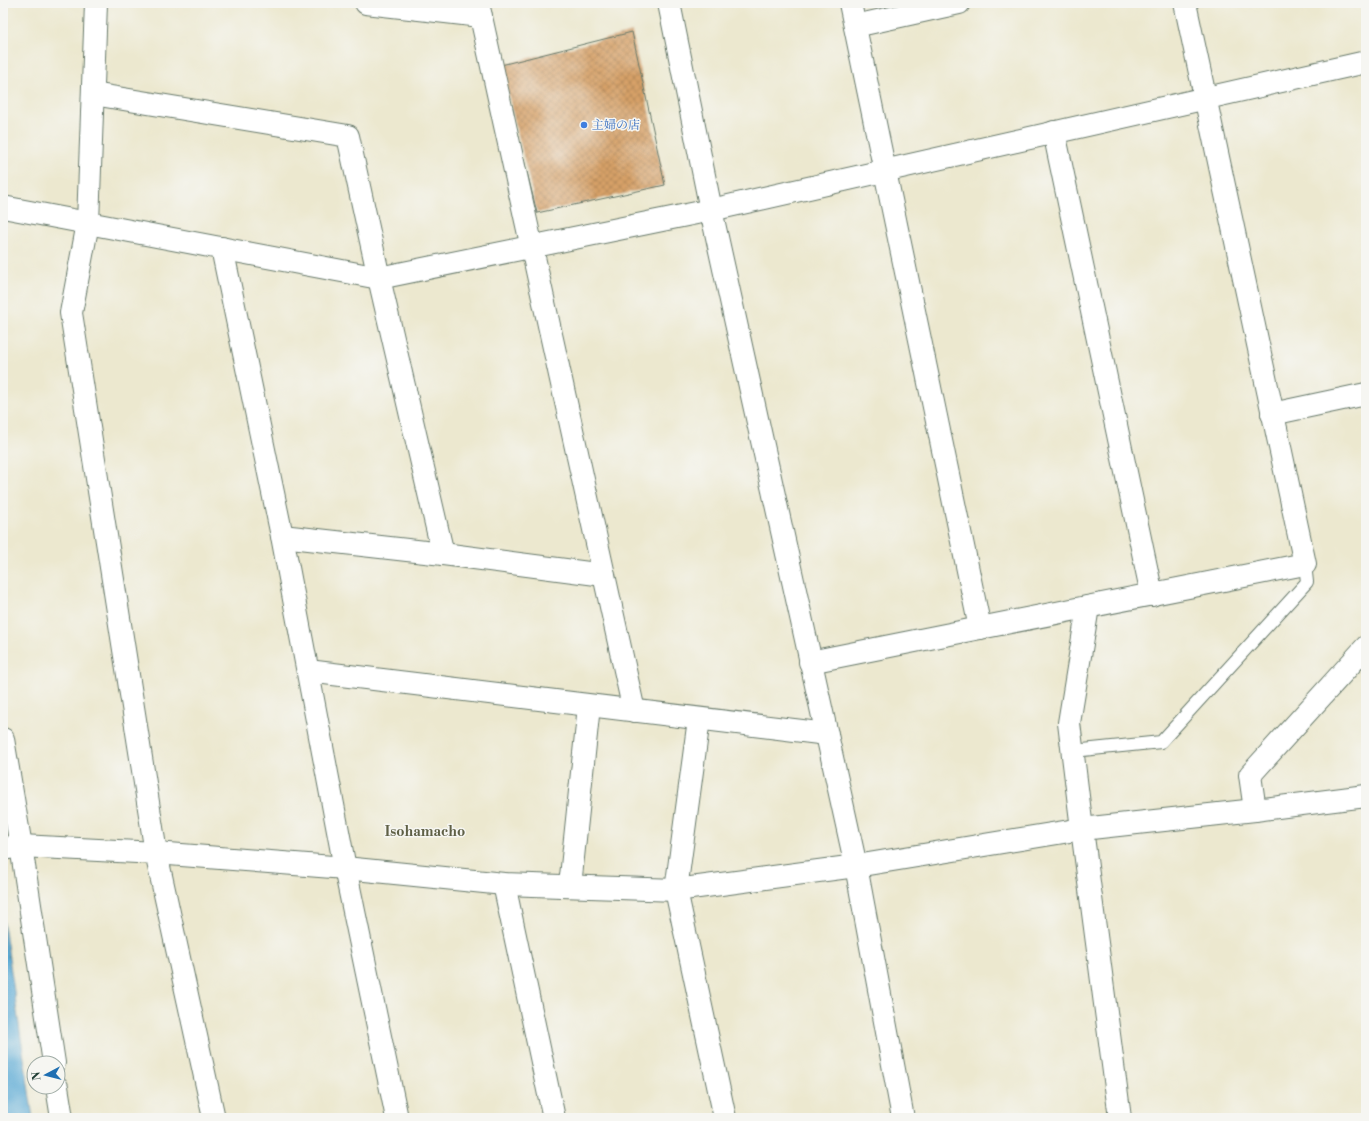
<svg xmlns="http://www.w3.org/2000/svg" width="1369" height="1121" font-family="'Libre Bodoni','Noto Serif JP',serif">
<defs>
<pattern id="building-cross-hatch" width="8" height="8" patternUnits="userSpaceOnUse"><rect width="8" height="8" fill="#d6a067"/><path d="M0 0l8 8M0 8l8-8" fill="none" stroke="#ad8456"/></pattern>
</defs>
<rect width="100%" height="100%" fill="#f6f6f2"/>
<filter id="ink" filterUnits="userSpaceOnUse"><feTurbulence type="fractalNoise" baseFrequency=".025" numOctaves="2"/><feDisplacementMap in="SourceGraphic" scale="8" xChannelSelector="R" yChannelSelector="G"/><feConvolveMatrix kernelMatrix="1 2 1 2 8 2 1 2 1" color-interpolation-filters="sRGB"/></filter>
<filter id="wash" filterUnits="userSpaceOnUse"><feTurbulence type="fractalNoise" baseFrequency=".012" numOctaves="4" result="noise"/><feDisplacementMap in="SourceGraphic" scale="16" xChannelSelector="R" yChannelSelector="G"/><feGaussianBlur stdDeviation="0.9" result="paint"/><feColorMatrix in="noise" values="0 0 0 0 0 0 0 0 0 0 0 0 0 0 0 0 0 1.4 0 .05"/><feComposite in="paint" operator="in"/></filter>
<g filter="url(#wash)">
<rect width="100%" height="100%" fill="#ece8cf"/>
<path fill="#5baad5" stroke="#3d7484" d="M 3,918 L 33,1118 L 3,1118 Z"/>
<g id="blocks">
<path fill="url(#building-cross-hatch)" d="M 632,32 L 665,185 L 537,213 L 501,65 Z"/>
</g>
</g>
<g filter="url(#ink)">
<use href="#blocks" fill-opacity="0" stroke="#67796a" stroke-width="1"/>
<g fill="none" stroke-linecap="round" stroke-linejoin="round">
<defs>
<path id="service" d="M 1073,751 L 1161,742 L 1307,582 L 1305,564"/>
<g id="minor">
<path d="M 96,3 L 88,223 L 71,313 L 156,853 L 214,1118"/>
<path d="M 366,3 L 481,16"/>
<path d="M 478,3 L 634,711"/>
<path d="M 850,3 L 980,628"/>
<path d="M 855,26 L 959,3"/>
<path d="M 93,94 L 348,136 L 379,278 L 443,554"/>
<path d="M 1054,132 L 1152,595"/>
<path d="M 3,207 L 379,278 L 711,210 L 1366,62"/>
<path d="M 222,248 L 282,536 L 345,868 L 397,1118"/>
<path d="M 1272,414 L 1366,394"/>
<path d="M 282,536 L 443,554 L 604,575"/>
<path d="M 1088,607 L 1069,723 L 1082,829 L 1120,1118"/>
<path d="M 810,662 L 980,628 L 1305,564 L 1185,3"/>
<path d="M 308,671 L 827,734"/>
<path d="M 699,719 L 676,890 L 725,1118"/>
<path d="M 3,739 L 21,846 L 54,1063"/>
<path d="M 1255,810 L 1250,775 L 1366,647"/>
<path d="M 3,849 L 21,846 L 156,853 L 345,868 L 504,884 L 676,890 L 856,866"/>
<path d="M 504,884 L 554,1118"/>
<path d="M 570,886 L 589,706"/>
<path d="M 57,1087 L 62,1118"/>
</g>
<g id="tertiary">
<path d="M 669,3 L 711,210 L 856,866 L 903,1118"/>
<path d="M 856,866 L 1082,829 L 1255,810 L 1366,796"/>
</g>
</defs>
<use href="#service" stroke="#67796a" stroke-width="14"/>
<use href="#minor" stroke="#67796a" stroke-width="24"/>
<use href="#tertiary" stroke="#67796a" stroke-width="24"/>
<use href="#service" stroke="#fff" stroke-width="12"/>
<use href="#minor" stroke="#fff" stroke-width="22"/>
<use href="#tertiary" stroke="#fff" stroke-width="22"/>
</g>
</g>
<circle fill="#3f7fe0" stroke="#f6f6f2" stroke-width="1.5" cx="584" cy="125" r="4"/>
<g text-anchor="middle" stroke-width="3" stroke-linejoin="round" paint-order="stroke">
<g font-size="12" fill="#366cbe" stroke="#f6f6f2" text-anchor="start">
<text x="592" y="129">主婦の店</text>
</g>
<g font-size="14" font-weight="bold" fill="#5f6046" stroke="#f6f6f2">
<text x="425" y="836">Isohamacho</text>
</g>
</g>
<rect width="1369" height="1121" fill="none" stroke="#f6f6f2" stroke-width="16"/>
<g transform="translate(46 1075) rotate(263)"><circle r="19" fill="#f6f6f2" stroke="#a0aca6"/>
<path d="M0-3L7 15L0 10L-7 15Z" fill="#1f6fb2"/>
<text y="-6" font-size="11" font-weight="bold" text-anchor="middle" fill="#1f3d34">N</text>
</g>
</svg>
